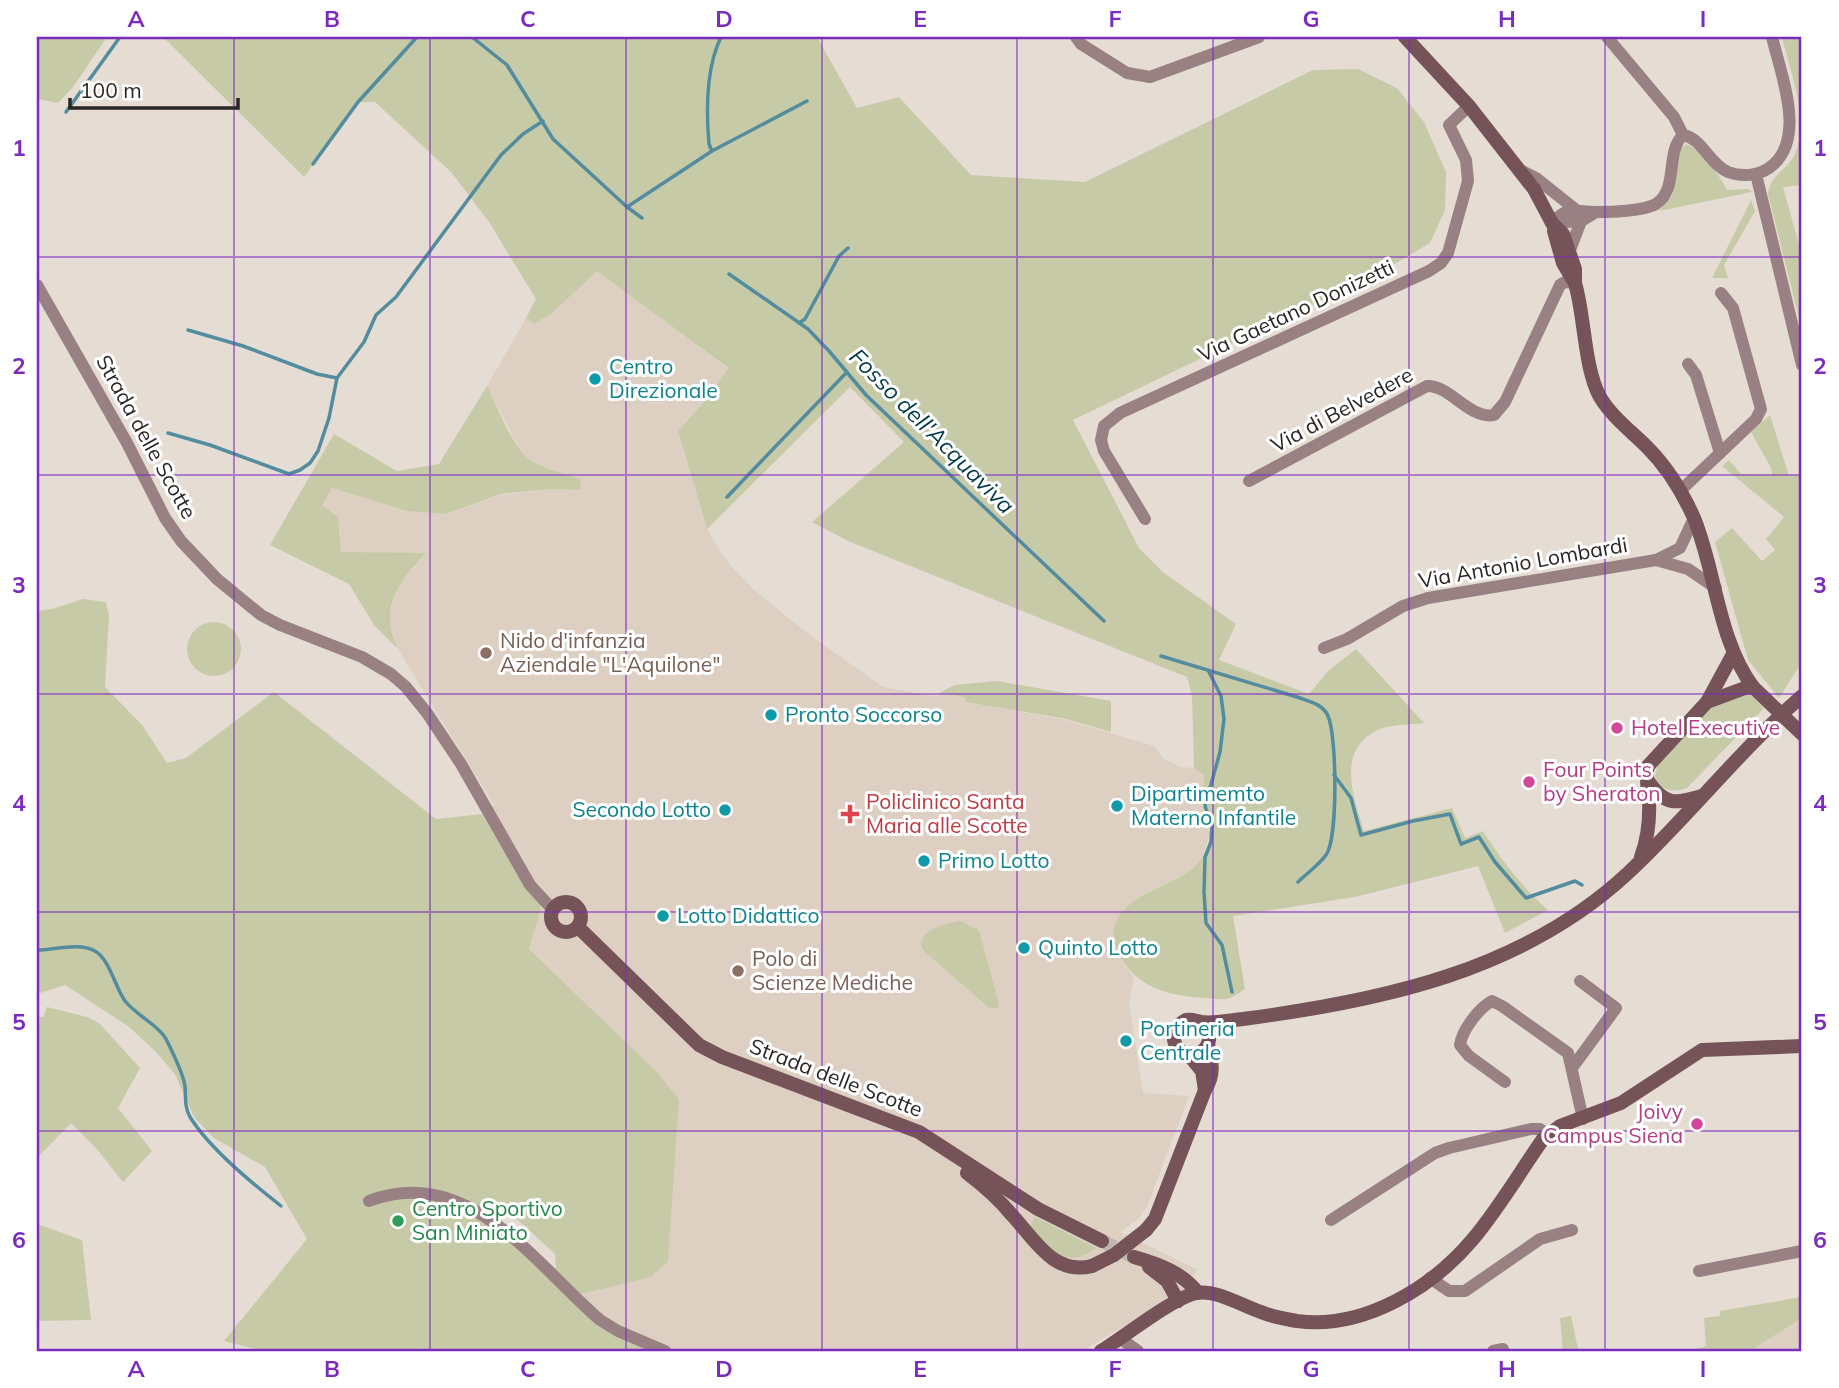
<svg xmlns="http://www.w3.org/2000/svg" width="1839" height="1388" font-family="Mulish,sans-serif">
<rect width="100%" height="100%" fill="#e5ddd4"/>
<g fill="#ddd0c2">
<path d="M 597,270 L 728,369 L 712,393 L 678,431 L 707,529 L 718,547 L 732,567 L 752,588 L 807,633 L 883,687 L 939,697 L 939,693 L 965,697 L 965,702 L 1066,720 L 1154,746 L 1165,760 L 1181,767 L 1194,768 L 1204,775 L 1204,806 L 1210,833 L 1202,859 L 1189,872 L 1136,901 L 1125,910 L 1117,920 L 1114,931 L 1114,945 L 1123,963 L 1134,977 L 1129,1003 L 1143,1093 L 1189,1096 L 1147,1207 L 1138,1219 L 1120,1232 L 1197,1269 L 1187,1289 L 1082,1351 L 678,1351 L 619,1325 L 600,1313 L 580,1293 L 651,1277 L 679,1099 L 656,1071 L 529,949 L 542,905 L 489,807 L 494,805 L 410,669 L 398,649 L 390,627 L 390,613 L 396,592 L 403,580 L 425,554 L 341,552 L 338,517 L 321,505 L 332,488 L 407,511 L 446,514 L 501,495 L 549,489 L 581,490 L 528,458 L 518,447 L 487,386 L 526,318 L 534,324 L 551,314 Z"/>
<path d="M 1802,1318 L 1802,1351 L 1750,1351 Z"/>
</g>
<g fill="#c7caa6" fill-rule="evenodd">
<path d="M 37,37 L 107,37 L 73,87 L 58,103 L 37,99 Z"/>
<path d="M 163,37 L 817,37 L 857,108 L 899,97 L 971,175 L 1085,182 L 1313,70 L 1358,69 L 1397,88 L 1424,122 L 1446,172 L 1445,210 L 1430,243 L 1383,271 L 1073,420 L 1139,548 L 1164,573 L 1236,624 L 1219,660 L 1309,694 L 1328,671 L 1356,649 L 1424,723 C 1411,725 1393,724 1380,729 C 1335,749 1353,796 1364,831 L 1452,808 L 1465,838 L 1483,831 C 1502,861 1522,887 1548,910 L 1505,933 L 1478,866 L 1355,897 L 1233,916 L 1245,989 C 1240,992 1232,998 1226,999 C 1220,1000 1211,998 1205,998 C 1168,996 1134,987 1117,951 C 1113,942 1112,929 1117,920 C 1137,881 1207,888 1210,833 C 1211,824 1206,816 1204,807 C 1202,797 1204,786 1204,775 L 1194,768 L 1192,695 L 1187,677 L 848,541 L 812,522 L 904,442 L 850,387 L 707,529 L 678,431 L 712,393 L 728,368 L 597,271 L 551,314 L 534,324 L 526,318 L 536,299 L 489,222 L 451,172 L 375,102 L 358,102 L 304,177 Z"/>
<path d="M 1782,37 L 1802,37 L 1802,185 L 1783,187 L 1802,256 L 1802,330 L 1768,194 C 1769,176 1787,170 1795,154 C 1810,120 1790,72 1782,37 Z"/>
<path d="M 1686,144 C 1699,147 1722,178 1727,190 L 1748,189 L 1752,192 L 1659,211 L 1672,196 L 1681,149 Z"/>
<path d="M 1751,200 L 1755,211 L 1724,265 L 1728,278 L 1712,278 Z"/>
<path d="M 487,386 C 498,407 510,443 528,458 C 541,469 564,473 580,479 L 581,490 L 549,489 L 501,494 L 446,514 L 407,511 L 332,488 L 322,505 L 338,517 L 341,552 L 426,553 C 407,573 385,598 391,628 C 392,635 396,643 398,649 L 374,625 L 349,584 L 270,545 L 334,434 L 397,471 L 439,464 Z"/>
<path d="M 1770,415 L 1789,476 L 1802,474 L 1802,662 L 1779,698 L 1748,660 L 1715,542 L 1732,528 L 1762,561 L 1775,550 L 1766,539 L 1784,517 L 1722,466 L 1729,460 L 1741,474 L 1772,475 L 1771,468 L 1751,432 Z"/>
<path d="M 83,599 L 106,602 L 109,615 L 105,687 L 142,725 L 167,763 L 186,758 L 274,692 L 436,819 L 482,814 L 525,887 L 542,905 L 529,949 L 656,1071 L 679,1099 L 668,1261 L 651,1277 L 581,1294 L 600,1313 L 619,1325 L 678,1351 L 264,1351 L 224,1341 L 307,1239 L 265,1167 L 214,1138 L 194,1117 L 175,1074 L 155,1051 L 128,1026 L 65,985 L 37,994 L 37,611 L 52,609 ZM 497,1201 L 555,1254 L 556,1269 L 480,1203 Z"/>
<circle cx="214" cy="649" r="27"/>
<path d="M 997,681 L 1111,701 L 1111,732 L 1066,719 L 965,702 L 965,697 L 939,693 L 955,685 Z"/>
<path d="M 1748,692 L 1764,708 L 1687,788 C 1674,793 1659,791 1655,776 L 1658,764 L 1715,704 Z"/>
<path d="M 960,921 L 977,929 L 980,934 L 999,1004 L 997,1008 L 989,1008 L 922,949 C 915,931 946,923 960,921 Z"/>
<path d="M 47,1007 L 87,1017 L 99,1023 L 140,1068 L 118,1108 L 152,1151 L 123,1182 L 96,1148 L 71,1123 L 37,1158 L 37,1017 L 43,1017 Z"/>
<path d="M 1035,1217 L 1096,1248 C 1064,1271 1051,1249 1030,1227 Z"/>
<path d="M 37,1224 L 82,1240 L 91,1320 L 37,1321 Z"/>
<path d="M 1802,1297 L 1802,1318 L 1750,1351 L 1688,1351 L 1706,1346 L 1704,1318 L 1720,1316 L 1720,1311 Z"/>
<path d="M 1571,1316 L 1578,1349 L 1577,1351 L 1563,1351 L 1560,1318 Z"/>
</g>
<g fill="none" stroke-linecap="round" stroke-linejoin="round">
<g stroke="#528c9e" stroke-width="3.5">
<path d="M 472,37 L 507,65 L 553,139 L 627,207 L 642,218"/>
<path d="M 66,112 L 120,37"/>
<path d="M 712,151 L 709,144 C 706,110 706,68 721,37"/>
<path d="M 313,164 L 358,102 L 417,37"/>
<path d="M 627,207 L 712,151 L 807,101"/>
<path d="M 729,274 L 808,329 L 829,351 L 866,395 L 1104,621"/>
<path d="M 799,323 L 805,319 L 839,256 L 848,248"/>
<path d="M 188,330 L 243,346 L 317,374 L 337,378"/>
<path d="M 168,433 L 210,445 L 289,474 L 300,470 L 310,463 L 318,451 L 329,418 L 337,378 L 364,342 L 376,315 L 396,297 L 501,155 L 523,134 L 543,121"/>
<path d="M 727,497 L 847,372"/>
<path d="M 1161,656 L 1297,697 C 1308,701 1323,704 1328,716 C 1337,736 1338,839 1326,855 C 1319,865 1307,873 1298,882"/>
<path d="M 1209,672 L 1221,696 L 1224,719 L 1220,752 L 1205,806 L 1212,826 L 1211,842 L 1205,857 L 1204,892 L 1206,923 L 1222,945 L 1232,992"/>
<path d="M 1334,775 L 1351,798 L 1361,835 L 1413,821 L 1450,814 L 1461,844 L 1479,837 L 1495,862 L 1526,898 L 1575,881 L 1582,885"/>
<path d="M 37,950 C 54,950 79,942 95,951 C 110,960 115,987 125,1001 C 136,1015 161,1027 167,1041 C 173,1053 183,1073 185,1086 C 186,1097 184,1106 190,1117 C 210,1149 252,1183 281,1206"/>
</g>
<path stroke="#bfb8b1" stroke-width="14" stroke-dasharray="14 7" stroke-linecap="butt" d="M 1102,1241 L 1134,1257"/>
<g stroke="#988083" stroke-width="12">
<path d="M 1076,37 L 1081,44 L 1127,73 L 1150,77 L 1259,37"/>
<path d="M 1607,37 L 1674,117 L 1683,135 C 1702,138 1709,164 1728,172 C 1741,177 1757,176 1769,168 C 1808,141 1781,75 1772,37"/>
<path d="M 1520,170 L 1536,178 L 1575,209"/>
<path d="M 1756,174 L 1802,365"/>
<path d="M 1552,223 C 1568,205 1576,212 1596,212 C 1610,212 1644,211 1656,204 C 1679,189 1665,152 1683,135"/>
<path d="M 1552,223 L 1581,221 L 1596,212"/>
<path d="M 1570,250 L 1581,221"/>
<path d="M 37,285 L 127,443 L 165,518 L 181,541 L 217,579 L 261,615 L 280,625 L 362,657 L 391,674 L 406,687 L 427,713 L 461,764 L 530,885 L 553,910"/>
<path d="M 1688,364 L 1696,375 L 1720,453"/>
<path d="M 1249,481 L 1427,386 C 1450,385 1470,420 1494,415 L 1505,402 L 1560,285 L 1565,282 L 1575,283"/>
<path d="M 1681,490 L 1756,419 L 1761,409 L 1733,308 L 1721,293"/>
<path d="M 1145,519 L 1104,451 L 1101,440 L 1104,426 L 1120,413 L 1429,271 L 1441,263 L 1448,253 L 1468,181 L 1466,160 L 1449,125 L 1469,106"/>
<path d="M 1656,560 L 1688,569 L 1716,588"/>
<path d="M 1324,648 L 1347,639 L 1403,606 L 1428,598 L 1656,560 L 1680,548 L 1694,518"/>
<path d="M 1572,1068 L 1616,1008 L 1580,981"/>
<path d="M 1505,1082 L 1469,1056 L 1460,1045 C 1462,1030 1479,1008 1492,1001 L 1502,1006 L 1568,1053 L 1583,1119"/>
<path d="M 369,1201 C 468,1163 535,1264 600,1320 L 618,1331 L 665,1351"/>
<path d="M 1331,1220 L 1435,1153 L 1449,1148 L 1531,1129 L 1540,1129 L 1548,1134"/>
<path d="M 1699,1271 L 1802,1251"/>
<path d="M 1430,1278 L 1449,1291 L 1465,1291 L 1540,1239 L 1572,1230"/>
<path d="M 1121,1339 L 1138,1351"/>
<path d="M 1493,1351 L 1503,1349"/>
</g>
<g stroke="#755358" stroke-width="14">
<path d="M 1405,37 L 1469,106 L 1534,189 L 1552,223 L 1563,234 L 1575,269 L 1575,283 C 1585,317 1584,368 1600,397 C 1612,417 1631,431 1647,447 C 1668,468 1682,491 1694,518 C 1716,572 1718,640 1753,687 L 1745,688 L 1707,702"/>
<path d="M 1554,231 L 1563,263 L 1573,280"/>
<path d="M 1648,781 C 1665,806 1675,804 1702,796"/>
<path d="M 1641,857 C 1648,838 1650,820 1649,800 C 1648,789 1645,777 1648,766 L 1707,702 L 1733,654"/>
<circle cx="566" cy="917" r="15"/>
<path d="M 578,927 L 699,1045 L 722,1057 L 919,1132 L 1038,1209 L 1102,1241"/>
<path d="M 1201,1022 C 1214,1034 1211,1049 1195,1055 C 1172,1056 1166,1030 1186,1020 C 1193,1019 1195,1021 1201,1022 C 1213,1024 1231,1020 1243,1019 C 1381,1001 1523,971 1628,873 C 1688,817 1740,750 1802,696"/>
<path d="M 1189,1055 L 1202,1071 L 1205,1090"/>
<path d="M 967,1173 C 984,1186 998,1198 1011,1214 C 1034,1238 1053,1276 1092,1266"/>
<path d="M 1146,1230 L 1155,1219 L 1205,1090 C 1215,1075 1212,1061 1208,1044"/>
<path d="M 1134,1257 C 1158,1264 1182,1272 1198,1293"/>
<path d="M 1149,1267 L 1167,1281 L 1178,1301"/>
<path d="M 1101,1351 C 1124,1337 1173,1298 1196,1293 C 1216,1289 1242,1306 1261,1312 C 1273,1317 1285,1319 1297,1321 C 1363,1330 1432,1288 1473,1239 C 1499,1208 1520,1172 1543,1139 L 1560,1126 L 1621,1103 L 1702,1050 L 1802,1046"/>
</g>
<g stroke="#755358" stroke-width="14">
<path d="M 1753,687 L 1802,734"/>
<path d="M 1092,1266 L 1114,1255 L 1146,1230"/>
</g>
</g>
<path fill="none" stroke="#7b2cbf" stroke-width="2" stroke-opacity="0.55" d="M 234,37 L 234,1351M 430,37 L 430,1351M 626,37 L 626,1351M 822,37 L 822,1351M 1017,37 L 1017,1351M 1213,37 L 1213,1351M 1409,37 L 1409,1351M 1605,37 L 1605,1351M 37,257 L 1802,257M 37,475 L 1802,475M 37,694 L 1802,694M 37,912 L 1802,912M 37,1131 L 1802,1131"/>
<g fill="#0f9aa8" stroke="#fff" stroke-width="2.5">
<circle cx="595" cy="379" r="7"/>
<circle cx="771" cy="715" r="7"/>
<circle cx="1117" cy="806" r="7"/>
<circle cx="725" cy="810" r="7"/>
<circle cx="924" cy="861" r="7"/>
<circle cx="663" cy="916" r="7"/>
<circle cx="1024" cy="948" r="7"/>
<circle cx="1126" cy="1041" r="7"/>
</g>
<g fill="#8d6e63" stroke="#fff" stroke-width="2.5">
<circle cx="486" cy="653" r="7"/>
<circle cx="738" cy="971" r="7"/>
</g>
<g fill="#d1479c" stroke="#fff" stroke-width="2.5">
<circle cx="1617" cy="728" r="7"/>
<circle cx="1529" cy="782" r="7"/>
<circle cx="1697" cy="1124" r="7"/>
</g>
<path fill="#e0444e" stroke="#fff" stroke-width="2.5" d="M846.5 803.5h7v7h7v7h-7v7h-7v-7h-7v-7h7z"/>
<circle fill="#2e9e5b" stroke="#fff" stroke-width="2.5" cx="398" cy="1221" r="7"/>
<g text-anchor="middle" stroke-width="6" stroke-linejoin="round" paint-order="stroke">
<g font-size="21" fill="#292623" stroke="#fff">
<text transform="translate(1296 311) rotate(-25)" y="7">Via Gaetano Donizetti</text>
<text transform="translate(1342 410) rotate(-28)" y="7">Via di Belvedere</text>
<text transform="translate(146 437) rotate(61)" y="7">Strada delle Scotte</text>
<text transform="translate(1523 563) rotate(-10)" y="7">Via Antonio Lombardi</text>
<text transform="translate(836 1078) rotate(21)" y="7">Strada delle Scotte</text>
</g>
<g font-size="21" fill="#0d838f" stroke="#fff" text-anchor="start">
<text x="609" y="374">Centro<tspan x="609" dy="24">Direzionale</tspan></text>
<text x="785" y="722">Pronto Soccorso</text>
<text x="1131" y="801">Dipartimemto<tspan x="1131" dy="24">Materno Infantile</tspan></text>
<text x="711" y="817" text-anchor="end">Secondo Lotto</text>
<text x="938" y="868">Primo Lotto</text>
<text x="677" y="923">Lotto Didattico</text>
<text x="1038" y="955">Quinto Lotto</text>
<text x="1140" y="1036">Portineria<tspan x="1140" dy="24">Centrale</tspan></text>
</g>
<g font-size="21" fill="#785e54" stroke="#fff" text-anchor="start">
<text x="500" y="648">Nido d'infanzia<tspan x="500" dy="24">Aziendale "L'Aquilone"</tspan></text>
<text x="752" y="966">Polo di<tspan x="752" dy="24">Scienze Mediche</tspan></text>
</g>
<g font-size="21" fill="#b23c85" stroke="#fff" text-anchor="start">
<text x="1631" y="735">Hotel Executive</text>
<text x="1543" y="777">Four Points<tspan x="1543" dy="24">by Sheraton</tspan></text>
<text x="1683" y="1119" text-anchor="end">Joivy<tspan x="1683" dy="24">Campus Siena</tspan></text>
</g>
<g font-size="21" fill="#be3a42" stroke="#fff" text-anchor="start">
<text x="866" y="809">Policlinico Santa<tspan x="866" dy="24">Maria alle Scotte</tspan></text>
</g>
<g font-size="21" fill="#27864d" stroke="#fff" text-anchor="start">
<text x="412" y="1216">Centro Sportivo<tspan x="412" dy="24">San Miniato</tspan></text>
</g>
<g font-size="23" font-style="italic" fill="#003a48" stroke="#fff">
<text transform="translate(932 431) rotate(45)" y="8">Fosso dell'Acquaviva</text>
</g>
</g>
<rect width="1839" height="1388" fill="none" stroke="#ffffff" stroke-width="77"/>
<path d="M70 98v10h168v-10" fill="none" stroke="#292623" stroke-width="3.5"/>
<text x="80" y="98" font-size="21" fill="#292623" stroke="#ffffff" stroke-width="5" paint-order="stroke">100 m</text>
<rect x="38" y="38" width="1762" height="1312" fill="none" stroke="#7b2cbf" stroke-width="2.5"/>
<g font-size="23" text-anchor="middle" font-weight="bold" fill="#7b2cbf">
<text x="136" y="27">A</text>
<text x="332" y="27">B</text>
<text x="528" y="27">C</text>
<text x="724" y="27">D</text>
<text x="920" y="27">E</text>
<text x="1115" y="27">F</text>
<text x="1311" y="27">G</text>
<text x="1507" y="27">H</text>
<text x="1703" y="27">I</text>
<text x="19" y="156">1</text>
<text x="1820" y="156">1</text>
<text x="19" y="374">2</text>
<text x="1820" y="374">2</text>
<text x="19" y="593">3</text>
<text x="1820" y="593">3</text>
<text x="19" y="811">4</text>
<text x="1820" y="811">4</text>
<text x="19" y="1030">5</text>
<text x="1820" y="1030">5</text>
<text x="19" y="1248">6</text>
<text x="1820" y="1248">6</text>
<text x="136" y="1377">A</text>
<text x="332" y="1377">B</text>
<text x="528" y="1377">C</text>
<text x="724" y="1377">D</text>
<text x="920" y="1377">E</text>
<text x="1115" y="1377">F</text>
<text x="1311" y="1377">G</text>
<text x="1507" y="1377">H</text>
<text x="1703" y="1377">I</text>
</g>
</svg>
